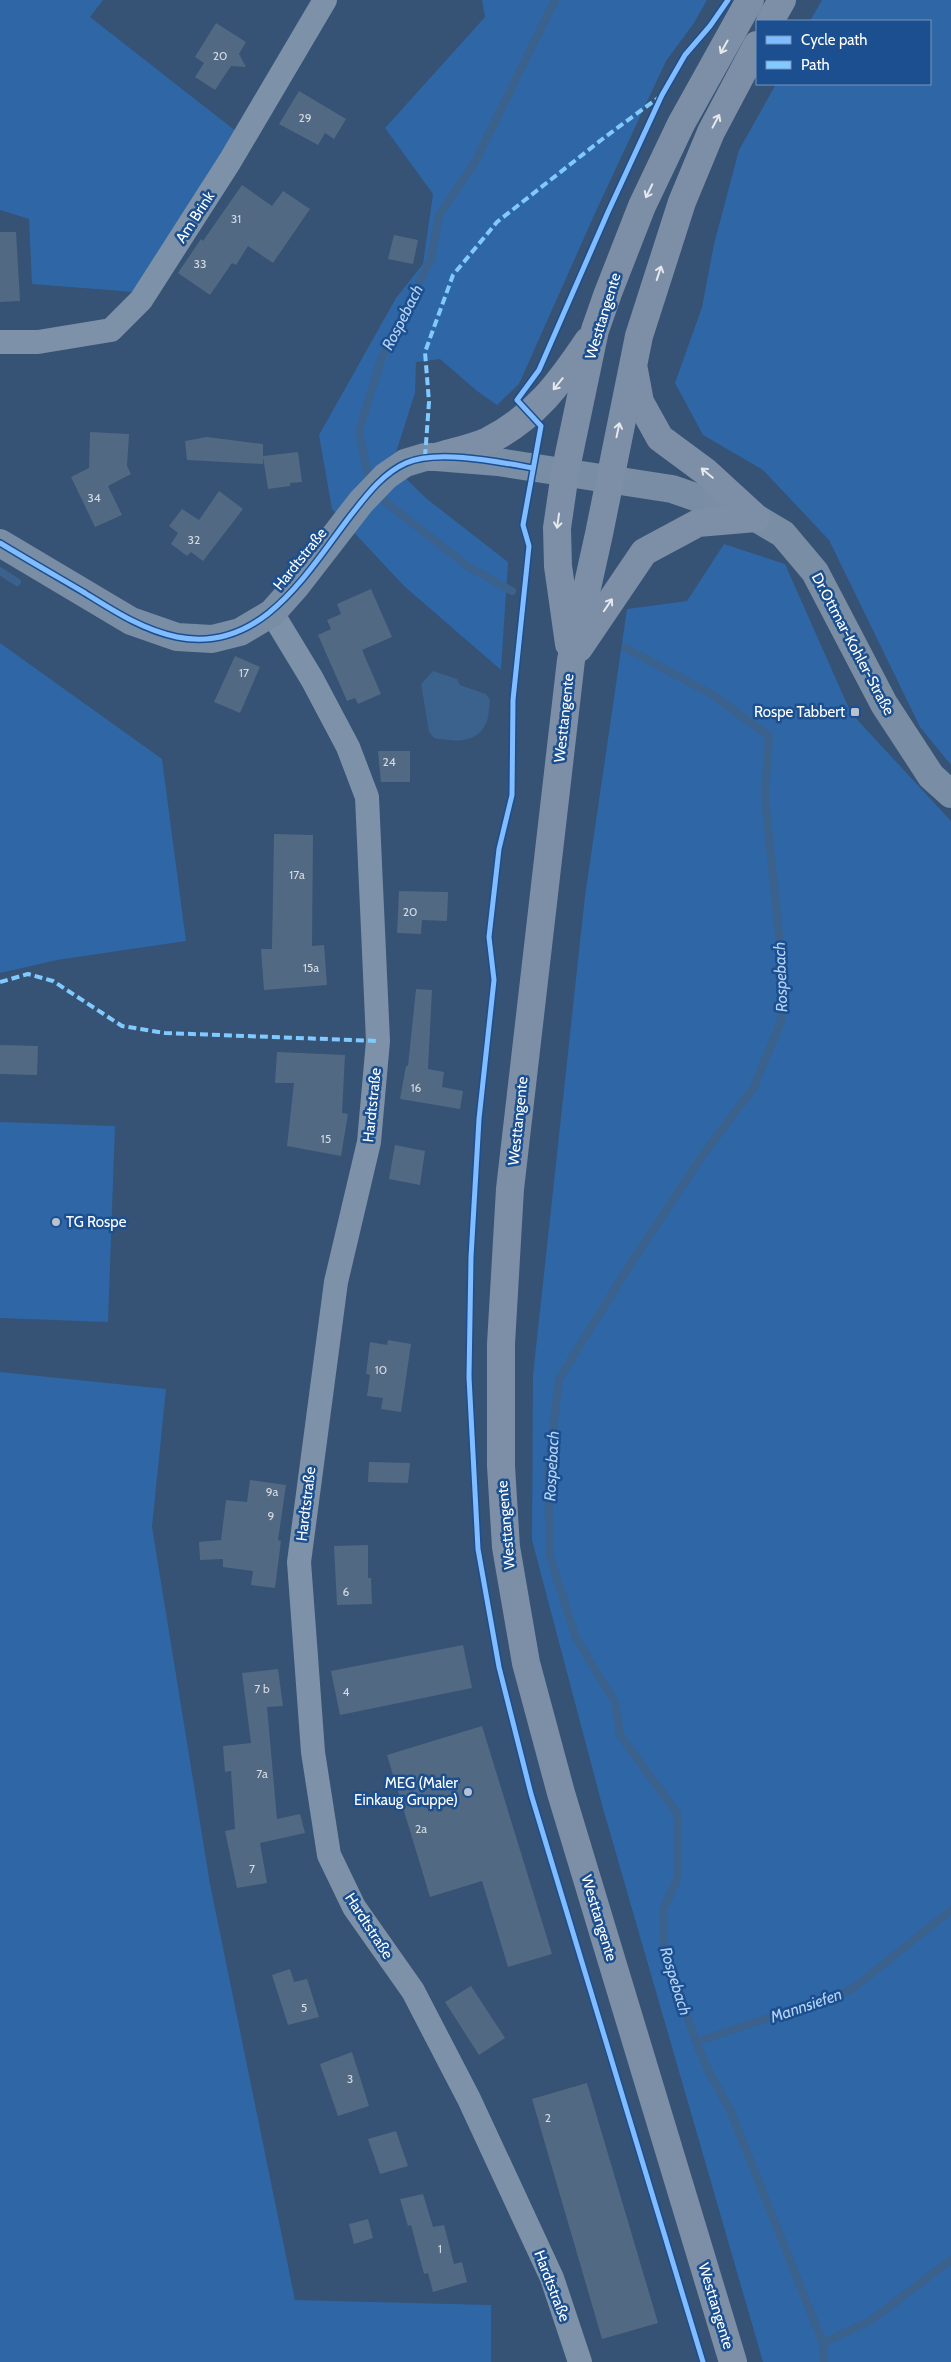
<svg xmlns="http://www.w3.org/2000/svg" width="951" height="2362" font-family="Cabin,sans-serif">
<rect width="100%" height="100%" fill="#365274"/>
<g fill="#2f66a5">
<path d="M 0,0 L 103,0 L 90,17 L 237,132 L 134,292 L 32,284 L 29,219 L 0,210 Z"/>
<path d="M 482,0 L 707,0 L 694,23 L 666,61 L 596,211 L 519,384 L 497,405 L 477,391 L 440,359 L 416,362 L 415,393 L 392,465 L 427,499 L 508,562 L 501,670 L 404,586 L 332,509 L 319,435 L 396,298 L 423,264 L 433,194 L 385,128 L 485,17 Z"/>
<path d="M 822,0 L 951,0 L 951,765 L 920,727 L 829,540 L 763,470 L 703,435 L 675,383 L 702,307 L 714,244 L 739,150 L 776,84 L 930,84 L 930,21 L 810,21 Z"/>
<path d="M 724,544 L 785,564 L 851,713 L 951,821 L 951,2362 L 763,2362 L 602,1805 L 532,1540 L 533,1375 L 585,896 L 627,609 L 687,601 Z"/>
<path d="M 0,643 L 162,759 L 186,941 L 57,960 L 0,973 Z"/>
<path d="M 0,1122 L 115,1126 L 108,1322 L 0,1318 Z"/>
<path d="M 0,1372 L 166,1389 L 152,1527 L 210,1884 L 295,2300 L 491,2305 L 491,2362 L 0,2362 Z"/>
</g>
<path fill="#3b618d" d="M 433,671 L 457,679 L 460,685 L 486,694 L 490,700 C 489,708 489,721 484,727 C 473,745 451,741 434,738 L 429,732 L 421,684 Z"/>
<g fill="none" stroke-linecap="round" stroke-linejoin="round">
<g stroke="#3b618d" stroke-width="8">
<path d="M 0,571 L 17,582"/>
<path d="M 512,591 L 469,567 L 387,503 L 367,472 L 359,431 L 382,357 L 431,259 L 439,215 L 475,162 L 555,0"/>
<path d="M 626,648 L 713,695 L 769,736 L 765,798 L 780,944 L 781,1021 L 754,1087 L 702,1156 L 633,1260 L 559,1379 L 548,1472 L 550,1557 L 576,1638 L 615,1702 L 620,1735 L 677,1813 L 678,1877 L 663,1910 L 664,1949 L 696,2042 L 708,2070 L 730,2110 L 823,2343 L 824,2362"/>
<path d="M 696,2042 L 851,1990 L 951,1910"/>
<path d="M 823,2343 L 870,2321 L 951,2260"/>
</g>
</g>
<g fill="#526984">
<path d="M 216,23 L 246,42 L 239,54 L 246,67 L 231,66 L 215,90 L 195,77 L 204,63 L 195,57 Z"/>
<path d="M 299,91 L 346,119 L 334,139 L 325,133 L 318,145 L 279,124 Z"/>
<path d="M 242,185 L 272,206 L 283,191 L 310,209 L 273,263 L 248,246 L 236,265 L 232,263 L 210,295 L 178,273 L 201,239 L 203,241 Z"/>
<path d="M 0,232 L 16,232 L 20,301 L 0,302 Z"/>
<path d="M 394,235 L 418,240 L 413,264 L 388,259 Z"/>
<path d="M 90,432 L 129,434 L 127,466 L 131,474 L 108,486 L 122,515 L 95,527 L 71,477 L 89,468 Z"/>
<path d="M 207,437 L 263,444 L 263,456 L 298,452 L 302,482 L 290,483 L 290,486 L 268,489 L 263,457 L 263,464 L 187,460 L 185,441 Z"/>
<path d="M 219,491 L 243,509 L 203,561 L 191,552 L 187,556 L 171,544 L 178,533 L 169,526 L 182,509 L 199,520 Z"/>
<path d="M 371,589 L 392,637 L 362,650 L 381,694 L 358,704 L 355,698 L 347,701 L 318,635 L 331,629 L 327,620 L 341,614 L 337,604 Z"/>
<path d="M 235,656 L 260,667 L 240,713 L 214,702 Z"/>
<path d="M 378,751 L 410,751 L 410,782 L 381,782 Z"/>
<path d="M 274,834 L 313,835 L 312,946 L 324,945 L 327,985 L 264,990 L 261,949 L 272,949 Z"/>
<path d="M 399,891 L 448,892 L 447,921 L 422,920 L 421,934 L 397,933 Z"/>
<path d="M 416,989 L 432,990 L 428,1069 L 444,1072 L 442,1087 L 463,1091 L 460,1109 L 400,1099 L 406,1066 L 408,1066 Z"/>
<path d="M 0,1045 L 38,1046 L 37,1075 L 0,1074 Z"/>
<path d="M 277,1052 L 345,1055 L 342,1113 L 348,1114 L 341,1156 L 287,1146 L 294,1083 L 275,1083 Z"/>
<path d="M 395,1145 L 425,1151 L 420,1185 L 389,1179 Z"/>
<path d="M 388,1340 L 411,1344 L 401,1412 L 381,1409 L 383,1398 L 367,1396 L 370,1375 L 366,1374 L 370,1342 L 387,1345 Z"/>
<path d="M 369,1462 L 410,1463 L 408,1483 L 368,1482 Z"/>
<path d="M 250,1480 L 286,1485 L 278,1540 L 281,1541 L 275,1588 L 251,1585 L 253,1571 L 223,1567 L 223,1559 L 200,1560 L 199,1542 L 221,1540 L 226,1500 L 247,1502 Z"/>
<path d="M 368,1545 L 368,1578 L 371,1578 L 372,1604 L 337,1605 L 334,1546 Z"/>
<path d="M 463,1645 L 472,1688 L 340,1715 L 331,1671 Z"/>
<path d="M 278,1669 L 283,1706 L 267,1707 L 277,1819 L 300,1814 L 305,1833 L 260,1843 L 267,1883 L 237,1888 L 225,1831 L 235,1829 L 231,1771 L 225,1772 L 223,1746 L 251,1743 L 242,1673 Z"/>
<path d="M 482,1726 L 552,1954 L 508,1967 L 482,1881 L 430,1897 L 387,1755 Z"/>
<path d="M 290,1969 L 294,1982 L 307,1979 L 319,2017 L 288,2025 L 272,1975 Z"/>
<path d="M 471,1986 L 505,2038 L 479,2055 L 445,2002 Z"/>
<path d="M 352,2052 L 369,2106 L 338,2116 L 320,2064 Z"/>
<path d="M 587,2083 L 658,2323 L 602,2339 L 532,2099 Z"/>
<path d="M 396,2131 L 408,2166 L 380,2174 L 368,2139 Z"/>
<path d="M 423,2194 L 433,2227 L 444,2225 L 454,2264 L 462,2262 L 467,2282 L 433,2292 L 428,2273 L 424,2274 L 411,2225 L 408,2226 L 400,2199 Z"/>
<path d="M 368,2219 L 373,2238 L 354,2244 L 349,2224 Z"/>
</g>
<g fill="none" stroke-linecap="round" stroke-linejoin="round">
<g stroke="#7d92a8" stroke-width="24">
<path d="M 0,342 L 38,342 L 111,330 L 141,300 L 230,161 L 325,0"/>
<path d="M 272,613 L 312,679 L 348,747 L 367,797 L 378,1041 L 369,1142 L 336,1282 L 299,1562 L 313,1752 L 329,1855 L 354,1907 L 413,1991 L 469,2099 L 552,2278 L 580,2362"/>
</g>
<path stroke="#798da4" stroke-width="28" d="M 0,543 L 131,621 L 177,637 L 212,639 L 240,632 L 272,613 L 296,586 L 361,502 L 386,476 L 405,463 L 425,457 L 436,457 L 498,462 L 672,489 L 756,518 L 783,534 L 815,572 L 884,704 L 931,776 L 951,794"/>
<g stroke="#7d8ea7" stroke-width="28">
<path d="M 770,21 L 782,0"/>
<path d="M 634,370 L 640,402 L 660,438 L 706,472 L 756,518"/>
<path d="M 436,457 C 453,452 472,448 488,441 C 535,417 559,384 588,341"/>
<path d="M 569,644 L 558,566 L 557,528 L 565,473 L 595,330 L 608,293 L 642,206 L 681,124 L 750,0"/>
<path d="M 579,648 L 644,552 L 698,523 L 756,518"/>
<path d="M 733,2362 L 561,1793 L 526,1663 L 506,1547 L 501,1466 L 501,1344 L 510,1189 L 571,660 L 599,534 L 639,336 L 682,202 L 711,132 L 757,45"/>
</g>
<g stroke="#80caff" stroke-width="4" stroke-dasharray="8 4" stroke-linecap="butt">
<path d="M 425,457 L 429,402 L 425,352 L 453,275 L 497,222 L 605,137 L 658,98"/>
<path d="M 0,982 L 28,974 L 53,981 L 122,1026 L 165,1033 L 378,1041"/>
</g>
<defs>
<g id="cycleway">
<path d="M 0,543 C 28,560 56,576 85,593 C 114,611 143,630 177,637 C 262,654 307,572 351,515 C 366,496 383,473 406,463 C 437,449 499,462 533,468"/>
<path d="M 703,2362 L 531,1794 L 499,1667 L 478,1549 L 469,1377 L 471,1257 L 479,1119 L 494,980 L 489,937 L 499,849 L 512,795 L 513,700 L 529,546 L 523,525 L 541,426 L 517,400 L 539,370 L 608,212 L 662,95 L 685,55 L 710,26 L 728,0"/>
</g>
</defs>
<use href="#cycleway" stroke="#1b4f8f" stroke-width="8"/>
<use href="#cycleway" stroke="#80bcff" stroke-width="5"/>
</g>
<defs><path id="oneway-shaft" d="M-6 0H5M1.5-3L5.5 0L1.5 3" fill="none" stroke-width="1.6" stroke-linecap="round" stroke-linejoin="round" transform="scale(1.25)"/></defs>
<g stroke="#e5e8ed">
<use href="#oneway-shaft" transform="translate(724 47) rotate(119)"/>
<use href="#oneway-shaft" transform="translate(716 121) rotate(-62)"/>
<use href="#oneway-shaft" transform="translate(649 191) rotate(116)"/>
<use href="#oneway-shaft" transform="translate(659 273) rotate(-72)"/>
<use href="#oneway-shaft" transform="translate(558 384) rotate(129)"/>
<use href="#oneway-shaft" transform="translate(618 430) rotate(-78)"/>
<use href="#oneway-shaft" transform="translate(707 473) rotate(-140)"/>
<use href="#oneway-shaft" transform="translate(558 521) rotate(98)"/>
<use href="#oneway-shaft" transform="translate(608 605) rotate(-56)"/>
</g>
<g fill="#b9c2ce" stroke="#1b4f8f" stroke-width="2">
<rect x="850" y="707" width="10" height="10" rx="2.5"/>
<circle cx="56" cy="1222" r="5"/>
<circle cx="468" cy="1792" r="5"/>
</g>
<g text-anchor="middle" stroke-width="5" stroke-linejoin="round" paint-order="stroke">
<g font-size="12" fill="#d4dae0">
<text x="220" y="60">20</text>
<text x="305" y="122">29</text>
<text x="236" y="223">31</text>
<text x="200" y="268">33</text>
<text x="94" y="502">34</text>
<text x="194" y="544">32</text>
<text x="244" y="677">17</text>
<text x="389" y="766">24</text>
<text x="297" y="879">17a</text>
<text x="410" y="916">20</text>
<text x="311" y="972">15a</text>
<text x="416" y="1092">16</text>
<text x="326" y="1143">15</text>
<text x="381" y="1374">10</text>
<text x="272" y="1496">9a</text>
<text x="271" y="1520">9</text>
<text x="346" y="1596">6</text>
<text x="262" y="1693">7 b</text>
<text x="346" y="1696">4</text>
<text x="262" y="1778">7a</text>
<text x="421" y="1833">2a</text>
<text x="252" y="1873">7</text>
<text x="304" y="2012">5</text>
<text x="350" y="2083">3</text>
<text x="548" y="2122">2</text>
<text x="440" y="2253">1</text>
</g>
<g font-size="15" fill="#fff" stroke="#1b4f8f">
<text transform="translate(195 217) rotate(-57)" y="5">Am Brink</text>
<text transform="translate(603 316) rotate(-73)" y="5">Westtangente</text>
<text transform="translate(300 559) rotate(-51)" y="5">Hardtstraße</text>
<text transform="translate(853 644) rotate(62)" y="5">Dr.Ottmar-Kohler-Straße</text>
<text transform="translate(564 718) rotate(-84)" y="5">Westtangente</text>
<text transform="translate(372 1105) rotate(-84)" y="5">Hardtstraße</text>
<text transform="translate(518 1121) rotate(-84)" y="5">Westtangente</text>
<text transform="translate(306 1504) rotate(-83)" y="5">Hardtstraße</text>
<text transform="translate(506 1525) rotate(-95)" y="5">Westtangente</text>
<text transform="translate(599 1918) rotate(73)" y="5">Westtangente</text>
<text transform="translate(369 1926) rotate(57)" y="5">Hardtstraße</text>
<text transform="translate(552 2286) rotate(69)" y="5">Hardtstraße</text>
<text transform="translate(716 2306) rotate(73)" y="5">Westtangente</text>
</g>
<g font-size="15" fill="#fff" stroke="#1b4f8f" text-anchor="end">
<text x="845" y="717">Rospe Tabbert</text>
<text x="66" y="1227" text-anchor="start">TG Rospe</text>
<text x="458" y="1788">MEG (Maler<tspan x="458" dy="17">Einkaug Gruppe)</tspan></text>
</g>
<g font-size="16" font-style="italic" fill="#b5d3f5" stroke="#1b4f8f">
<text transform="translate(402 317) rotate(-63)" y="6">Rospebach</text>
<text transform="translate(780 977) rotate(-92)" y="6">Rospebach</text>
<text transform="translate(551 1466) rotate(-87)" y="6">Rospebach</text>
<text transform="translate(676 1981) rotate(73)" y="6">Rospebach</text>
<text transform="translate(806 2005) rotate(-19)" y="6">Mannsiefen</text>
</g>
</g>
<rect x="756" y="20" width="175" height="65" fill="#1b4f8f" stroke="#7695bc"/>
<rect x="766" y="36" width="25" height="8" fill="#80bcff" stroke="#7695bc"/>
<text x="801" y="45" font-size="15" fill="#ffffff">Cycle path</text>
<rect x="766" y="61" width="25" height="8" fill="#80caff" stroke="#7695bc"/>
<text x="801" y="70" font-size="15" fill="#ffffff">Path</text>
</svg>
